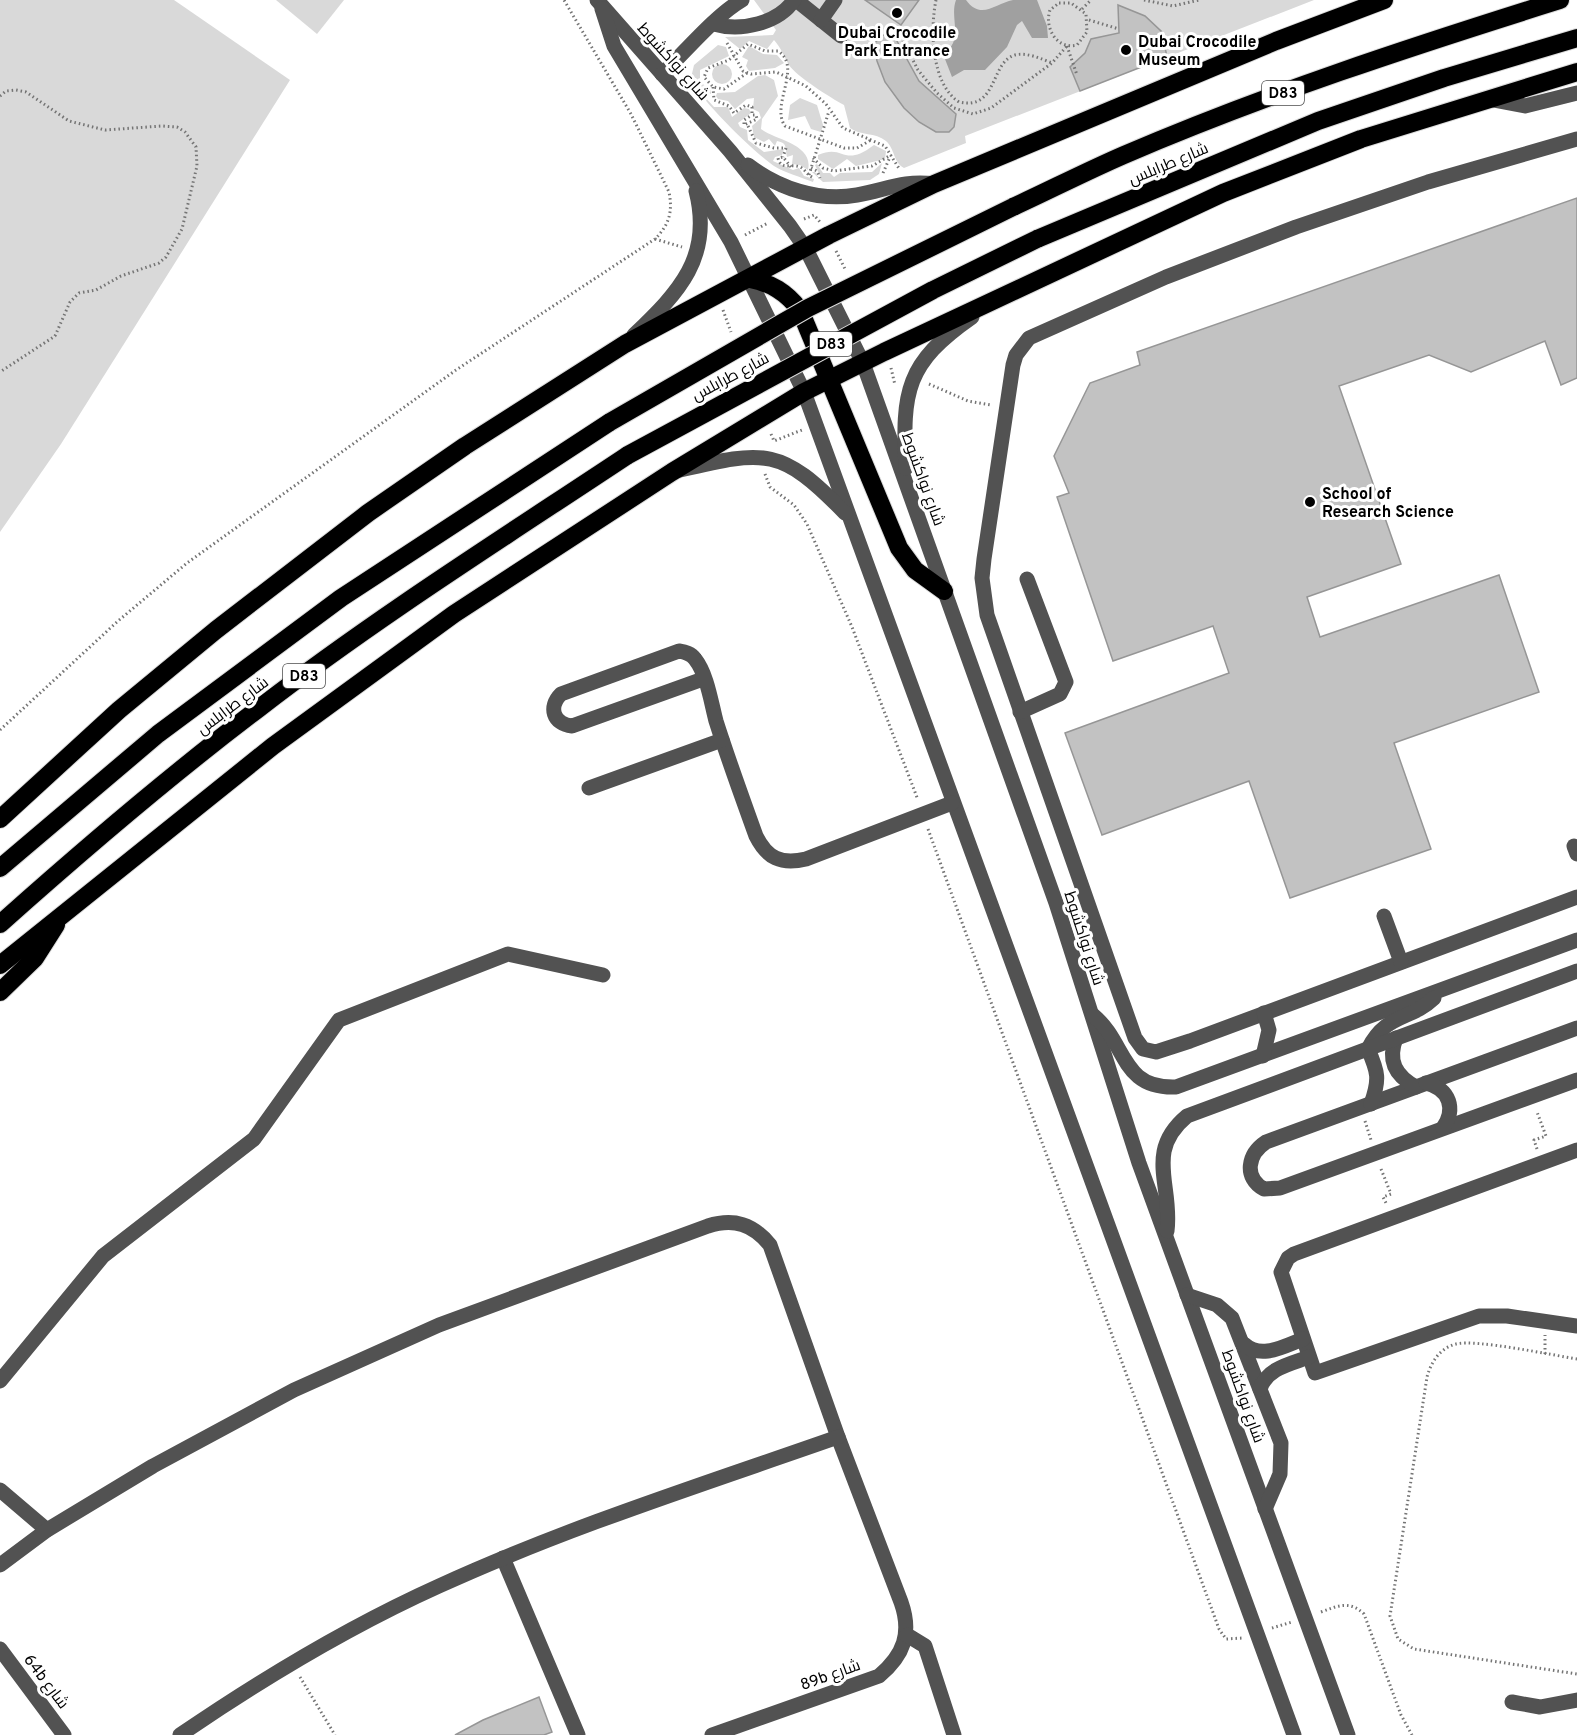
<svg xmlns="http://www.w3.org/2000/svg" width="1577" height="1735" font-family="Overpass,Cairo,sans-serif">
<rect width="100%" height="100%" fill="#fff"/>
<g fill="#d9d9d9">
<path d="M 0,0 L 174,0 L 290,80 L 61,444 L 0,532 Z"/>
<path d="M 276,0 L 344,0 L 317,34 Z"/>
<path d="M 754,0 L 1314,0 L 965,136 L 966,143 L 904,168 C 893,162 895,149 886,141 C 875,132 861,136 850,128 L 844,105 C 831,98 796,76 789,65 C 784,56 781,48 774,40 L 767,49 L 749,41 L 740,49 L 725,37 L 773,35 L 776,30 Z"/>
<path d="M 718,45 L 726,47 L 729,56 L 700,70 L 700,82 L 711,90 L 711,94 L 703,91 L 703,95 L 714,107 L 728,107 L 732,117 L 744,108 L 749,109 L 751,113 L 738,123 L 740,127 L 747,130 L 748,140 L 764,152 L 784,149 L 782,155 L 775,157 L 773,161 L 793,170 L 799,168 L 804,176 L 814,179 L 813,182 C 801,177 785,173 774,166 C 756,154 696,96 691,78 L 694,65 Z"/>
<path d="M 749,46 L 763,54 L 777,55 L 784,63 L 775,68 L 749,71 L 746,66 L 748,60 L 742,57 Z"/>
<circle cx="722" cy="74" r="10"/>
<path d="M 765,75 L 774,80 L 778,96 L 762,119 L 761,129 C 775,140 814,144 808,170 L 800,165 L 792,164 L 793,155 L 787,157 C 785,148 788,143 777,141 L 775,146 L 769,139 L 764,142 L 754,137 L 752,126 L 761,118 L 759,112 L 753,109 L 754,98 L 747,99 L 735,109 L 728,101 L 718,99 L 716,96 L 717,93 L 735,92 L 758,76 Z"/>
<path d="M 800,98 L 817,105 L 823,125 L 821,132 L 811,129 L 805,116 L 788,120 L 790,105 Z"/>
<path d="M 874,145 L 886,151 L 885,159 L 856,166 L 847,159 L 833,169 L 818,159 L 818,155 C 845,143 842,169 874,145 Z"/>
<path d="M 882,163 L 879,174 L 870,180 L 823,182 L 812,172 L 815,172 L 819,178 L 821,178 L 815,165 L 817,164 L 823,173 L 830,173 L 834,177 L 840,173 L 872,172 Z"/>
</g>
<path fill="#a0a0a0" d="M 956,0 L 966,0 C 981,21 996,3 1013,0 C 1020,0 1029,0 1037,0 L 1047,26 L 1048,38 L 1032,38 L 1022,21 L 1017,25 L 1007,47 L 985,70 L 964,70 L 952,77 L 943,54 C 965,40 949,19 956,0 Z"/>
<g fill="#c2c2c2" stroke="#969696" stroke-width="1.5">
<path d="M 865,0 L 919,0 L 901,25 Z"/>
<path d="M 1118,5 L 1145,16 L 1162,32 L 1167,57 L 1080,91 L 1070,67 L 1085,53 L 1091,39 L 1119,33 Z"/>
<path d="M 892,32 L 919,81 L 956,114 L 954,127 L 949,132 L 936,132 L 919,122 L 904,108 L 885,82 L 877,61 L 874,44 L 881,36 Z"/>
<path d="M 1577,198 L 1577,378 L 1561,385 L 1545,341 L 1471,372 L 1429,355 L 1339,386 L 1401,564 L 1307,597 L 1320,637 L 1499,575 L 1539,692 L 1394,743 L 1431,849 L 1290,898 L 1249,781 L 1102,835 L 1065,733 L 1229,673 L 1213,626 L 1113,661 L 1057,497 L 1069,493 L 1054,456 L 1090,383 L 1140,365 L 1137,352 Z"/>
<path d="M 539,1697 L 552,1732 L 544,1735 L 455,1735 L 483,1720 Z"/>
</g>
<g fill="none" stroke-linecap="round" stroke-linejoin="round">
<defs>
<g id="highway">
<path d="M 1013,207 C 1050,190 1087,171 1124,155 C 1266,94 1413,46 1560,0"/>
<path d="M 1037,239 L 1318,121 L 1444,78 L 1577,38"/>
<path d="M 750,279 C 771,283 786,292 800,310 L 899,548 L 915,570 L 944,591"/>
<path d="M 0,819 L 119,710 L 216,630 L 368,513 L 465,446 L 625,344 L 829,235 L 934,184 L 1276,41 L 1384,0"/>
<path d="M 0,868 L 158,734 L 341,598 L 610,422"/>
<path d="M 0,924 C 84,849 168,777 258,709 C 376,618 503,538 628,455"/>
<path d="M 0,965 L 273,746 L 454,614 L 672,472 L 804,392 L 884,352 L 1223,193 L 1361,139 L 1577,72"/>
<path d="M 0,992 L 35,958 L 56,925"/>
</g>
</defs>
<use href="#highway" stroke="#dbdbdb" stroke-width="20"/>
<g stroke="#747474" stroke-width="3" stroke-dasharray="1.5 3" stroke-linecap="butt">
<path d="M 936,0 C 930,29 931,84 959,102 C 998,111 990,62 1015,55 C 1027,52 1042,59 1052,63"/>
<path d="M 1144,0 L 1173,6 L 1199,0"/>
<path d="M 1059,3 L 1071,3 L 1086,14 L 1087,32 L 1077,45 C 1057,50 1044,28 1050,10 Z"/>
<path d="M 1082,9 L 1091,0"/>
<path d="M 1089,20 L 1119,29"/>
<path d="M 885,30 L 894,31 L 901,37 L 918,70 L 937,93 L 954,108 L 973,114 L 991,108 L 1052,63 L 1067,46"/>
<path d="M 727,43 L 743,71 L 751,74 L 776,72 L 806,86 L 826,104 L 843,128 L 885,146 L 900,170"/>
<path d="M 1067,46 L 1077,75"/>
<path d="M 747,73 L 724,89 L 713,87 L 704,77 L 708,68 L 729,60 L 748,44 L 765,51 L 778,51 C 803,67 770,105 785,126 L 844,148 L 857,148 L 871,140"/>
<path d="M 713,87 L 714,100 L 729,106 L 734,113 L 746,105 L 752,107 L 752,115 L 756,115 L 757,119 L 744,125 L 744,120 L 752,115"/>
<path d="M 0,96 L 6,91 L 16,90 L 26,92 L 69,121 L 105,130 L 162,126 L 177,127 L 185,132 L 196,147 L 197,166 L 182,229 L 166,257 L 159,263 L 121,276 L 96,290 L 79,293 L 70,302 L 55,336 L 0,372"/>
<path d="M 748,126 L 756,143 L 774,148 L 786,148 L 783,157"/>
<path d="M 813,158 L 823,168 L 834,171 L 872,166 L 891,155"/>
<path d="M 791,167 L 783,157 L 778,158 C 781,171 791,163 800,167 C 805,169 806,174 812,177"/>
<path d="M 811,168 L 817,171 L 820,178"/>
<path d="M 883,173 L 890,157"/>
<path d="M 809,175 L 829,111"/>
<path d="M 804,219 L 814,215 L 820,222"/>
<path d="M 745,235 L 768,223"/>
<path d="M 655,239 L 682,247"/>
<path d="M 836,251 L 845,269"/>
<path d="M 723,310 L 731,332"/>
<path d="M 891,368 L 895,385"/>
<path d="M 929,384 L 968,401 L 991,405"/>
<path d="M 771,434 L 774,441 L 802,430"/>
<path d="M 765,474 L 770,487 L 794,505 L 807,524 L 852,627 L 918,800"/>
<path d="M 0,730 L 118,621 L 187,563 L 456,370 L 655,239 C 669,225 673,212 669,192 L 631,114 L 564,0"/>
<path d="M 928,829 L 1219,1629 L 1226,1639 L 1243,1638"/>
<path d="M 1365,1121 L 1371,1140"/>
<path d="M 1537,1149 L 1534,1140 L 1546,1136 L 1537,1112"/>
<path d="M 1381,1169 L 1391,1194 L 1383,1197 L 1386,1203"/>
<path d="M 1545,1354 L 1545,1335"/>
<path d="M 1577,1359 C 1552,1355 1476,1339 1456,1344 C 1440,1348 1431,1362 1427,1377 L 1390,1616 L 1398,1639 L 1414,1649 L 1577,1674"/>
<path d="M 1321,1612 C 1337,1606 1350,1600 1364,1614 L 1401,1715 L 1412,1735"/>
<path d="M 1272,1628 L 1292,1622"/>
<path d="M 300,1677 L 335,1735"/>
</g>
<g stroke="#525252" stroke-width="15">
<path d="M 597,0 L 730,151 L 790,226 L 806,249 L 863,363 L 1056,903 L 1139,1163 L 1348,1735"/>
<path d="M 796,0 L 841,36"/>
<path d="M 602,9 L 614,46 L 731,242 L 804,392 L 1294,1735"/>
<path d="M 821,20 L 835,0"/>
<path d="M 714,24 C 741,32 779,23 794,0"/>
<path d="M 662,74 C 686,51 716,15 742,0"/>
<path d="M 1488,99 L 1525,106 L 1577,93"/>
<path d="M 1577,139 L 1428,182 L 1296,227 L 1166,277 L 1029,338 L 1016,355 L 1013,365 L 984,559 L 982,578 L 987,615 L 1135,1038 L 1143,1049 L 1156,1052 L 1190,1041 L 1577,897"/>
<path d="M 748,165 C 778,188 818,202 857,195 C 886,190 903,180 934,184"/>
<path d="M 634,335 C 679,292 713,257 696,191"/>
<path d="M 906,468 C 902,391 906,363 972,317"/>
<path d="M 680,470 C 766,450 781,447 845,513"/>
<path d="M 703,679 L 572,726 C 553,724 548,707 561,694 L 679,651 C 685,652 691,653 695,659 C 707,674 711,702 716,721 C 728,759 742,797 756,836 C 767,858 781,865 806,859 L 952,803"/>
<path d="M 1020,712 L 1060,694 L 1066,682 L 1027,579"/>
<path d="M 589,788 L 722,740"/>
<path d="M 1574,846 L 1577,854"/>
<path d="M 1384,916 L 1401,962"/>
<path d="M 1093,1015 C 1127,1043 1120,1089 1176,1087 L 1577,940"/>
<path d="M 1577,1028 L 1266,1142 C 1248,1154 1243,1177 1264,1189 L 1280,1188 L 1577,1080"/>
<path d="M 1396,1038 C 1387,1061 1396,1076 1416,1087"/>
<path d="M 1263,1056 L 1269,1030 L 1264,1013"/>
<path d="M 1426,1083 C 1450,1089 1456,1109 1443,1128"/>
<path d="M 1371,1104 C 1380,1079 1378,1072 1368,1049 C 1386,1013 1410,1021 1434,998"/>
<path d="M 1577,1150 L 1294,1254 L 1288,1258 L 1281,1272 L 1315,1373 L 1479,1316 L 1507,1316 L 1577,1326"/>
<path d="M 1167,1231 C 1173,1185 1144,1152 1187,1116 L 1577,971"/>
<path d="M 1187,1295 L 1217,1305 L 1232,1318 L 1281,1443 L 1280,1474 L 1265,1509"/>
<path d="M 1244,1344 C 1261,1360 1284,1346 1303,1339"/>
<path d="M 0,1381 L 103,1256 L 254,1139 L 339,1020 L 508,954 L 603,975"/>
<path d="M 1260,1389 C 1267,1368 1290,1364 1309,1357"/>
<path d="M 0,1490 L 47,1530"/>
<path d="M 503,1558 L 578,1735"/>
<path d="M 0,1565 L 47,1530 L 153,1466 L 294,1390 L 439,1325 L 708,1226 C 734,1218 753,1224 770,1245 L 838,1437 L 901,1602 C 912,1633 904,1655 879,1676 L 712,1735"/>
<path d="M 907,1635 L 925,1646 L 954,1735"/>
<path d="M 0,1649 L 64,1735"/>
<path d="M 1512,1702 L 1540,1707 L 1577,1700"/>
<path d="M 180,1735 C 262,1679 348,1627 439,1586 C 568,1527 704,1484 838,1437"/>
</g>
<use href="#highway" stroke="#000" stroke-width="18"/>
<defs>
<g id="highway-bridge">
<path d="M 610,422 L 808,308 L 1013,207"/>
<path d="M 628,455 L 933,290 L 1037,239"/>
</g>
</defs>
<use href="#highway-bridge" stroke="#dbdbdb" stroke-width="20" stroke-linecap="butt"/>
<use href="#highway-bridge" stroke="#000" stroke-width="18"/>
</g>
<g fill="#000" stroke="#fff" stroke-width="2">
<circle cx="897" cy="13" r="6"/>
<circle cx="1126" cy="50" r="6"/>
<circle cx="1310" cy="502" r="6"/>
</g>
<g text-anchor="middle" stroke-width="6" stroke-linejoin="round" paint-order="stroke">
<g fill="#fff" stroke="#4c4c4c" stroke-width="1.5">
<rect x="1262" y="81" width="42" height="24" rx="4.5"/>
<rect x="810" y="332" width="42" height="24" rx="4.5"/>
<rect x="283" y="664" width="42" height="24" rx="4.5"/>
</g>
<g font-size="15" font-weight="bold" fill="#000">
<text x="1283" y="98">D83</text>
<text x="831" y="349">D83</text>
<text x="304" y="681">D83</text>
</g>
<g font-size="16" font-weight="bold" fill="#000" stroke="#fff" text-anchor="start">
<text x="897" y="38" text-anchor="middle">Dubai Crocodile<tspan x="897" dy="18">Park Entrance</tspan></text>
<text x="1138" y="47">Dubai Crocodile<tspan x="1138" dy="18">Museum</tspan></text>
<text x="1322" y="499">School of<tspan x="1322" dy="18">Research Science</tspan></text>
</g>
<g font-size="16" fill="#000" stroke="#fff">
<text transform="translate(674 61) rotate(48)" y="6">شارع نواكشوط</text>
<text transform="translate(1168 163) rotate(-23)" y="6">شارع طرابلس</text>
<text transform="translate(730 376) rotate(-28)" y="6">شارع طرابلس</text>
<text transform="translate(924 479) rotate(70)" y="6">شارع نواكشوط</text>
<text transform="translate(232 705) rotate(-37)" y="6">شارع طرابلس</text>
<text transform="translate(1085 938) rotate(72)" y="6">شارع نواكشوط</text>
<text transform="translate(1244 1396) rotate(70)" y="6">شارع نواكشوط</text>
<text transform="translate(830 1674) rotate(-20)" y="6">89b شارع</text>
<text transform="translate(47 1681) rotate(53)" y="6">64b شارع</text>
</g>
</g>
</svg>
